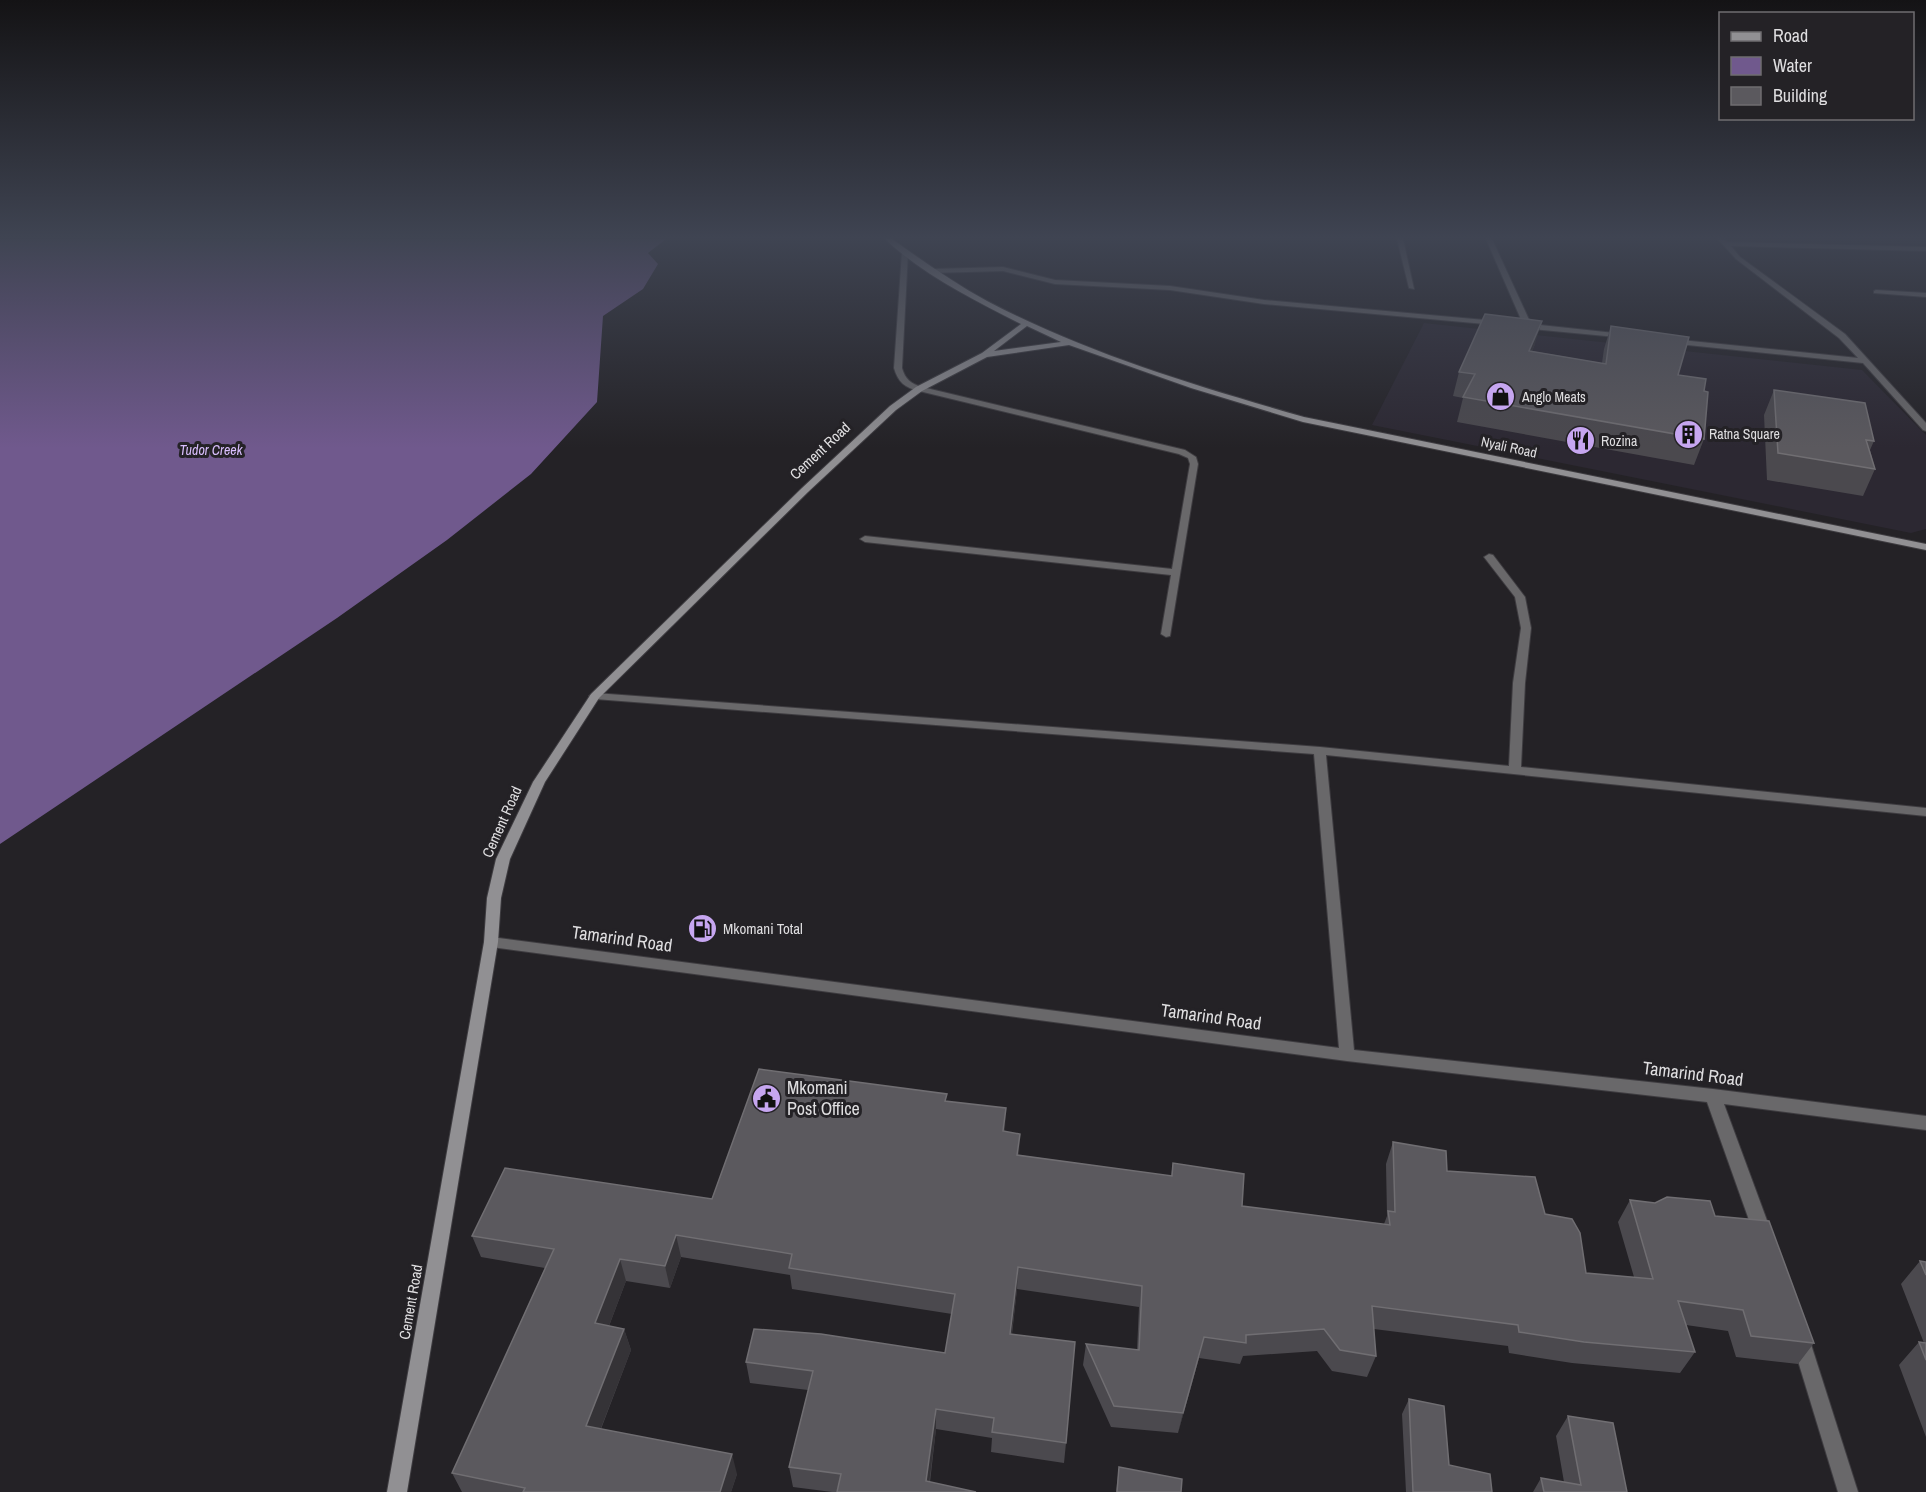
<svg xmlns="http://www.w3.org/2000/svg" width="1926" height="1492" font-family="'Archivo Narrow',sans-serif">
<rect width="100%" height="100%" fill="#242226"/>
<path fill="#2c2832" d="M 1424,323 L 1862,370 L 1926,435 L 1926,529 L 1911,533 L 1372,425 Z"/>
<path fill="#70598d" d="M 0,239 L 666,239 L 648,253 L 658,264 L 643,289 L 603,316 L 597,402 L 531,474 L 447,540 L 337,618 L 0,844 Z"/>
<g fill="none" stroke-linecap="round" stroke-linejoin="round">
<defs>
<g id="minor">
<path d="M 1397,239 L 1403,239 L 1414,289 L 1409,288 Z"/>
<path d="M 1486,239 L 1492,239 L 1531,324 L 1624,334 L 1627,334 L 1627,338 L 1522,328 L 1521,326 L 1523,324 Z"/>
<path d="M 1718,239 L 1724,239 L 1727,242 L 1926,247 L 1926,251 L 1731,246 L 1740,257 L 1845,334 L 1926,423 L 1926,431 L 1923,430 L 1863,363 L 1668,343 L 1667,341 L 1671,339 L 1858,358 L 1839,338 L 1736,259 Z"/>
<path d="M 905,250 L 908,252 L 902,368 C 905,379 911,384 922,387 L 1185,450 L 1196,457 L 1198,464 L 1170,636 L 1166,637 L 1161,634 L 1171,575 L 865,542 L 860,539 L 865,536 L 1172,569 L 1190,464 L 1188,458 L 1179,454 L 919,391 C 905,388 898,382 894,368 L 902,252 Z"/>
<path d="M 1003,267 L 1055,280 L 1170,286 L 1264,300 L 1496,321 L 1500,323 L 1496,325 L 1264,304 L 1170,290 L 1055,284 L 1003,271 L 932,273 L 929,271 L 932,269 Z"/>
<path d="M 1876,290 L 1926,293 L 1926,297 L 1874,293 L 1874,291 Z"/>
<path d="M 1489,554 L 1493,555 L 1525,597 L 1531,628 L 1525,683 L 1521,767 L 1926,808 L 1926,816 L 1326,755 L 1354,1050 L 1713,1089 L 1926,1116 L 1926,1130 L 1724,1104 L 1772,1234 L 1769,1240 L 1763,1242 L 1757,1240 L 1754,1234 L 1707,1102 L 1347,1061 L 491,947 L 486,946 L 484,942 L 486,938 L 491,937 L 1339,1048 L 1314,754 L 595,699 L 589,696 L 595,693 L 1320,747 L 1509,766 L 1513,683 L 1521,628 L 1515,597 L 1484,557 Z"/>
<path d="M 1800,1329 L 1807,1332 L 1809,1338 L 1858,1492 L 1838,1492 L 1791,1338 L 1793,1332 Z"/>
</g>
<path id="secondary" d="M 885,239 L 892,239 C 923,261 954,283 987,301 C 1088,354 1196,386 1304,417 L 1926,544 L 1926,550 L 1303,422 L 1191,388 L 1069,345 L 987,357 L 922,391 L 896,410 L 808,492 L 599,698 L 545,782 L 510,859 L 501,898 L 498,942 L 407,1492 L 387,1492 L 484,942 L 487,898 L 496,859 L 533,782 L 591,694 L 802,488 L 890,406 L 916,387 L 982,353 L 1021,324 C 974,300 923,275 885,239 ZM 1027,326 L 1061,342 L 994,351 Z"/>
</defs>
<use href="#minor" stroke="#3e3c40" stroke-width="2"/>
<use href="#secondary" stroke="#3e3c40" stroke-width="2"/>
<use href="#minor" fill="#69686a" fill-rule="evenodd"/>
<use href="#secondary" fill="#919093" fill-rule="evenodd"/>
</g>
<g fill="#4b494e">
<path d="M 1611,326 L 1678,375 L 1704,391 L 1704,439 L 1694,465 L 1457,422 L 1463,398 L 1453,396 L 1459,372 L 1535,344 L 1532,351 L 1602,363 L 1604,349 Z"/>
<path d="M 1774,390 L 1874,441 L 1870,450 L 1875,469 L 1863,496 L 1767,480 L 1764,415 Z"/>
<path d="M 947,1101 L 1005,1132 L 1019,1155 L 1171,1176 L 1173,1163 L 1242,1206 L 1384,1224 L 1387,1216 L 1386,1164 L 1393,1142 L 1447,1171 L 1545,1214 L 1586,1273 L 1634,1277 L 1618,1222 L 1630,1200 L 1715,1216 L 1814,1343 L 1798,1364 L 1736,1357 L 1728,1331 L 1686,1325 L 1695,1352 L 1680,1373 L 1572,1363 L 1509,1353 L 1508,1346 L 1374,1329 L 1376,1356 L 1367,1377 L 1332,1371 L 1317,1351 L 1243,1356 L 1240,1364 L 1199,1358 L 1178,1433 L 1111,1427 L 1083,1365 L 1086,1344 L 1137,1350 L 1139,1307 L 1017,1289 L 1012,1334 L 1066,1443 L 1064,1463 L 991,1452 L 992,1438 L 936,1429 L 930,1482 L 976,1492 L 832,1492 L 793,1487 L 789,1467 L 808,1390 L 750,1383 L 746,1362 L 945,1353 L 952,1314 L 792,1289 L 790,1275 L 681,1257 L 670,1288 L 626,1281 L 609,1326 L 624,1329 L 631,1350 L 601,1429 L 737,1474 L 731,1492 L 462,1492 L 452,1473 L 545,1268 L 481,1257 L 472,1236 L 712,1199 Z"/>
<path d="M 1920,1261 L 1926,1262 L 1926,1437 L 1899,1365 L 1919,1342 L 1924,1343 L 1901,1284 Z"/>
<path d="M 1409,1399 L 1449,1465 L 1492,1492 L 1406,1492 L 1402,1414 Z"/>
<path d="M 1568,1416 L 1627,1492 L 1533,1492 L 1541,1478 L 1564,1482 L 1556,1436 Z"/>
<path d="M 1119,1467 L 1181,1492 L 1116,1492 Z"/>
</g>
<g fill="#353337">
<path d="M 1542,321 L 1535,344 L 1522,375 L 1529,351 Z"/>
<path d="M 1006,1108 L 1005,1130 L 1002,1153 L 1003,1131 Z"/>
<path d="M 1020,1134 L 1019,1156 L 1017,1155 Z"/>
<path d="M 676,1235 L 681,1257 L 670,1288 L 665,1266 Z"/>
<path d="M 620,1259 L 626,1281 L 602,1344 L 595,1323 Z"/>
<path d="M 1018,1267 L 1017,1289 L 1009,1355 L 1010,1334 Z"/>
<path d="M 624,1329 L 631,1350 L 594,1446 L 586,1426 Z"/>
<path d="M 1204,1337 L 1199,1358 L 1178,1433 L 1183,1413 Z"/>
<path d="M 936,1409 L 936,1429 L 928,1492 L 926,1481 Z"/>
<path d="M 732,1454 L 737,1474 L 731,1492 L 720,1492 Z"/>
</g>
<g fill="#5b595e" stroke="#706e72" stroke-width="1.5">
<path d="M 1485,314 L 1542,321 L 1529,351 L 1606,364 L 1611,326 L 1689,337 L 1678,375 L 1706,379 L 1704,391 L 1708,392 L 1704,439 L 1463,397 L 1475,374 L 1459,372 Z"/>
<path d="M 1774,390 L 1865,403 L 1874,441 L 1866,440 L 1875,469 L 1778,453 Z"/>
<path d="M 759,1069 L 947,1094 L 945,1101 L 1006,1108 L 1003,1131 L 1020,1134 L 1017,1155 L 1172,1176 L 1173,1163 L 1244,1174 L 1242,1206 L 1390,1225 L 1388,1211 L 1395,1212 L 1393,1142 L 1446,1151 L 1447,1171 L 1535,1177 L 1545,1214 L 1572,1219 L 1580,1233 L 1586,1273 L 1653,1279 L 1630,1200 L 1655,1203 L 1667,1197 L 1710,1201 L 1715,1216 L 1769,1221 L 1814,1343 L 1751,1336 L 1743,1310 L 1678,1301 L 1695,1352 L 1584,1342 L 1519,1332 L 1518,1325 L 1372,1306 L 1376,1356 L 1340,1350 L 1324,1329 L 1246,1335 L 1246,1343 L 1204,1337 L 1183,1413 L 1114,1406 L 1086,1344 L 1139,1350 L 1142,1286 L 1018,1267 L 1010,1334 L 1075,1342 L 1066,1443 L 992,1432 L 994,1418 L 936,1409 L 926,1481 L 976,1492 L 837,1492 L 841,1474 L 789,1467 L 813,1371 L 746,1362 L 754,1329 L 821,1334 L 945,1353 L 955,1294 L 789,1268 L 792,1254 L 676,1235 L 665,1266 L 620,1259 L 595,1323 L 624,1329 L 586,1426 L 732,1454 L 720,1492 L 523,1492 L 525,1488 L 452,1473 L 554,1249 L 472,1236 L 505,1168 L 712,1199 Z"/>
<path d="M 1920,1261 L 1926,1262 L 1926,1275 Z"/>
<path d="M 1919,1342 L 1926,1343 L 1926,1360 Z"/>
<path d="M 1409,1399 L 1444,1406 L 1449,1465 L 1490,1474 L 1492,1492 L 1413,1492 Z"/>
<path d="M 1568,1416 L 1613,1423 L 1627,1492 L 1544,1492 L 1541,1478 L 1581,1485 Z"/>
<path d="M 1119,1467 L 1182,1479 L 1181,1492 L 1117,1492 Z"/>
</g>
<linearGradient id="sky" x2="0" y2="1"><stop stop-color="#141315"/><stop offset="0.53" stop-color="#3f4452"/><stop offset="1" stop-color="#3f4452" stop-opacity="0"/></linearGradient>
<rect width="1926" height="448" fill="url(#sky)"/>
<defs>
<symbol id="shop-disc" viewBox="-11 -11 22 22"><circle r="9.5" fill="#c6a6f0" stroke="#242226"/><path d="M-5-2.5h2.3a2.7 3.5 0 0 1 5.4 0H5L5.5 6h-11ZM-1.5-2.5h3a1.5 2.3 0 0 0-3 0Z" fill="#111"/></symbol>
<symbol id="building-disc" viewBox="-11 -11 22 22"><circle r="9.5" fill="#c6a6f0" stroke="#242226"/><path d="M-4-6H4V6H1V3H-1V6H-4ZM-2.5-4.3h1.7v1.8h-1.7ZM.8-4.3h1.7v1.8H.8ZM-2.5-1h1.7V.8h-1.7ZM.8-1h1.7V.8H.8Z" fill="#111"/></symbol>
<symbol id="restaurant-disc" viewBox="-11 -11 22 22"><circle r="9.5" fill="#c6a6f0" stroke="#242226"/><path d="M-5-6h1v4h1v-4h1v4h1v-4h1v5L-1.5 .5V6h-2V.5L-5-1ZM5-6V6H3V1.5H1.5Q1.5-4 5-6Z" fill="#111"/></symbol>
<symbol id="fuel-disc" viewBox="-11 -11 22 22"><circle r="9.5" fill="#c6a6f0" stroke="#242226"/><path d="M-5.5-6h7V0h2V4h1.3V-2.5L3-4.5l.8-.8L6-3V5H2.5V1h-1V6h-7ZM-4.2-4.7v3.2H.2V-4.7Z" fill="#111"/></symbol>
<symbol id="civic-disc" viewBox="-11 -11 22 22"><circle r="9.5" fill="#c6a6f0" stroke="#242226"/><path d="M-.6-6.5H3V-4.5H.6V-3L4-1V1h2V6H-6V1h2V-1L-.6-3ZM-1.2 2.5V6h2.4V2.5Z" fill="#111"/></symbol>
</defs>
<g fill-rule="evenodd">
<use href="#shop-disc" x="1484" y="380" width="33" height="33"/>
<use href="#building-disc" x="1672" y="418" width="33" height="33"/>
<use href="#restaurant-disc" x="1564" y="424" width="33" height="33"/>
<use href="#fuel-disc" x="686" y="912" width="33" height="33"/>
<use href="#civic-disc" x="750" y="1082" width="33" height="33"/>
</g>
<g text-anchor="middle" stroke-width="6" stroke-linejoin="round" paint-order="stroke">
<g font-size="14" fill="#dfdee0" stroke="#242226" text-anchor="start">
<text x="1522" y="402">Anglo Meats</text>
<text x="1709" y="439">Ratna Square</text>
<text x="1601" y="446">Rozina</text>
</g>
<g font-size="14" fill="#dfdee0" stroke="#242226">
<text transform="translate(1509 447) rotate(12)" y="5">Nyali Road</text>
</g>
<g font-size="14" font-style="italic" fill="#d9befd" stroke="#242226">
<text x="211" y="455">Tudor Creek</text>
</g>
<g font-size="15" fill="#dfdee0" stroke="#242226">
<text transform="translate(820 451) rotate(-43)" y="5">Cement Road</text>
<text transform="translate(502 822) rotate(-66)" y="5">Cement Road</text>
<text transform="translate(411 1302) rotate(-80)" y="5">Cement Road</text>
</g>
<g font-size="15" fill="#dfdee0" stroke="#242226" text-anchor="start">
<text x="723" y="934">Mkomani Total</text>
</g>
<g font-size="18" fill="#dfdee0" stroke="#242226">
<text transform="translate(622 939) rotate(8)" y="6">Tamarind Road</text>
<text transform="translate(1211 1017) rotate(8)" y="6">Tamarind Road</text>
<text transform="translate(1693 1074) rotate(7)" y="6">Tamarind Road</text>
</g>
<g font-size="18" fill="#dfdee0" stroke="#242226" text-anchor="start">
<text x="787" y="1094">Mkomani<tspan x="787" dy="21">Post Office</tspan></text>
</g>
</g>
<rect x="1719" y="12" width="195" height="108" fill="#242226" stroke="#6f6d70" stroke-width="1.5"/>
<rect x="1731" y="32" width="30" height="9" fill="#919093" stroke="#6f6d70" stroke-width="1.5"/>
<text x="1773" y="42" font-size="18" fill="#dfdee0">Road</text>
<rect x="1731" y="57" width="30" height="18" fill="#70598d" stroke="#6f6d70" stroke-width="1.5"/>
<text x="1773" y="72" font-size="18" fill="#dfdee0">Water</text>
<rect x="1731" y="87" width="30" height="18" fill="#5b595e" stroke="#6f6d70" stroke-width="1.5"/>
<text x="1773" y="102" font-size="18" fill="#dfdee0">Building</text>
</svg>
